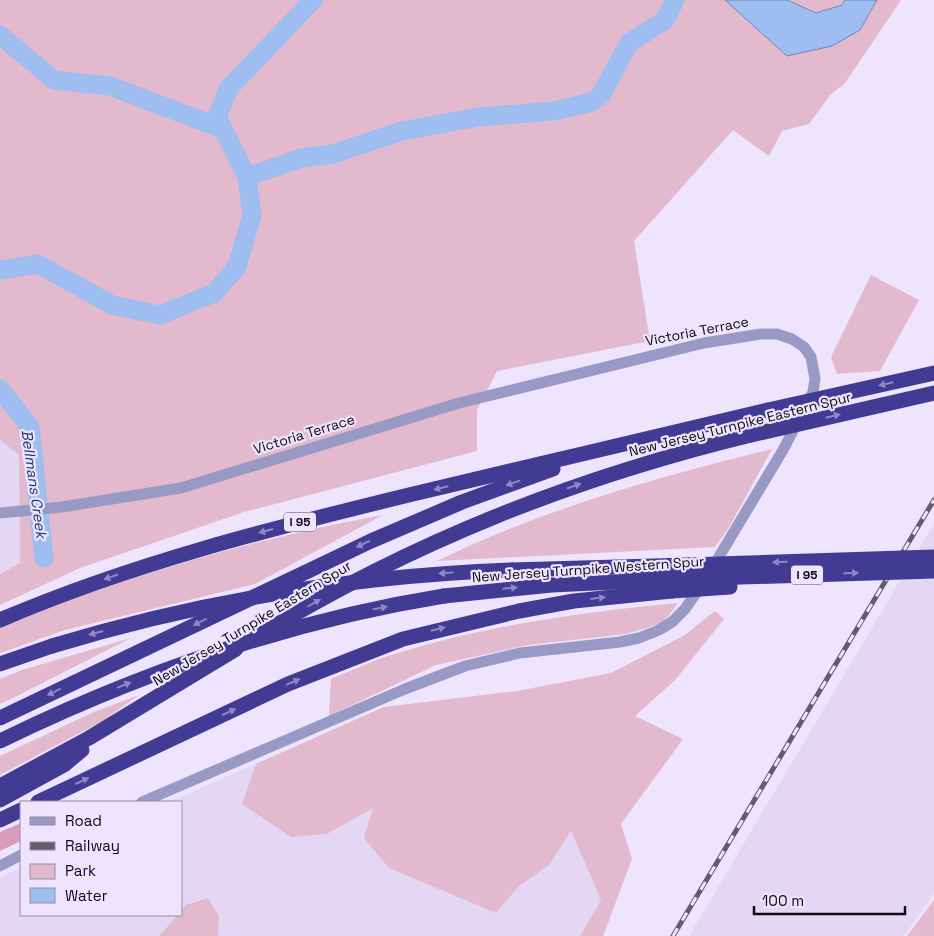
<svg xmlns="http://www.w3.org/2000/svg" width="934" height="936" font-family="'Space Grotesk',sans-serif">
<rect width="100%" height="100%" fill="#efe4fe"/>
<g fill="#e4d7f6">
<path d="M 0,440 L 19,455 L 20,563 L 0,574 Z"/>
<path d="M 934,523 L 934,894 L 904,936 L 689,936 Z"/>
<path d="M 384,707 L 571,831 L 601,900 L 580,936 L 0,936 L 0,877 L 21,868 L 21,915 L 181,915 L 181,802 L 169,802 Z"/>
</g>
<g fill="#e2b9cd">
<path d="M 0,0 L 725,0 L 787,56 L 860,30 L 877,0 L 901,0 L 845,83 L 830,95 L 809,124 L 782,131 L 769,156 L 733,130 L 634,241 L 650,341 L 497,371 L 477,410 L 477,451 L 244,512 L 80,568 L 0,605 L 0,574 L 20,563 L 19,455 L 0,440 Z"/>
<path d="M 787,0 L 845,0 L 842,5 L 816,13 Z"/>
<path d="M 871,275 L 919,300 L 880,371 L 837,374 L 831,357 Z"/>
<path d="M 772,449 L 728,529 L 715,547 L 437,561 C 544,509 657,477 772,449 Z"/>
<path d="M 383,515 L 255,584 L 65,630 L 0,653 L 0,626 C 124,577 252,539 383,515 Z"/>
<path d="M 678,603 L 663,623 L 626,634 L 528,645 L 436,665 L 329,716 L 331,679 C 353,670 375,659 398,653 C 489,625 583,612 678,603 Z"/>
<path d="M 715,611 L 724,619 L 676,679 L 635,716 L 683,739 L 621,824 L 632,859 L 603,936 L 580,936 L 601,900 L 571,831 L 549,865 L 519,886 L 496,913 L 389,868 L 364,838 L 373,808 L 327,834 L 291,837 L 242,804 L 256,764 L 384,707 L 517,691 L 611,673 L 685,635 Z"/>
<path d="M 131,638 L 11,699 L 0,704 L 0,679 L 22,670 Z"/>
<path d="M 139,695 L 104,720 L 0,775 L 0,756 L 94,712 Z"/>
<path d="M 208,898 L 219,916 L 218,936 L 159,936 L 178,915 L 181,915 L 181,910 L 186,905 Z"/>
<path d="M 934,900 L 934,936 L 907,936 Z"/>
</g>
<path fill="#d99dbb" d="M 21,823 L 21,841 L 0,851 L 0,832 Z"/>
<path fill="#9ebdf0" stroke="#7387ae" d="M 725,0 L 787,0 L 816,13 L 842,5 L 845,0 L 877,0 L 860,30 L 832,46 L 787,56 Z"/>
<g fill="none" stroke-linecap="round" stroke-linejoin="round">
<g stroke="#9ebdf0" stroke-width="19">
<path d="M 0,35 L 54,80 L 110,86 L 223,129"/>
<path d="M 247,177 L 301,158 L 333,154 L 402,131 L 479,117 L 554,111 L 592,102 L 601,95 L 629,43 L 665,20 L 675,0"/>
<path d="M 0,270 L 38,264 L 112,305 L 160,315 L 214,293 L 237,267 L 252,215 L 247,177 L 217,117 L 229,88 L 313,0"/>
<path d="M 0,389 L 30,427 L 44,558"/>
</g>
<g stroke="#989ac5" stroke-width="11">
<path d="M 0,513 L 62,507 L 181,488 L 459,403 L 704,343 L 761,334 L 777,334 L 792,339 L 804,347 L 811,357 L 815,379 L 813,392 L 783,450 L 711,570"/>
<path d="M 142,802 L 405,689 L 465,666 L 520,653 L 620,642 L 639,638 L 659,630 L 672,622 L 685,609 L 701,586"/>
<path d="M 0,866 L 21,855"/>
</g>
<g stroke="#423b94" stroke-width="15">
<path d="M 512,570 L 688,565"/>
<path d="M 444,596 L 552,585 L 680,579"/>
<path d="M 0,620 C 133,563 273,528 413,494 C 531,466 650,438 768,410"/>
<path d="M 256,637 C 412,542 574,478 751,435"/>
<path d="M 0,664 L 52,646"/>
<path d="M 0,718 L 371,541 L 462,502 L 553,469"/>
<path d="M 0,786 L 89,738 L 236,649"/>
<path d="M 0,800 L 64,765 L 82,750"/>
<path d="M 38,802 L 288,684 L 403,639 L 519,611 L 574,601 L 672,591"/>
<path d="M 0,820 L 21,810"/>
</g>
<defs>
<path id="rail" d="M 673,936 L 934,500"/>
</defs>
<use href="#rail" stroke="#625c6b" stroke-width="5"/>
<use href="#rail" stroke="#efe4fe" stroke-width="3" stroke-dasharray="9" stroke-linecap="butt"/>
<g stroke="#423b94" stroke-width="15">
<path d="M 768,410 L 934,373"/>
<path d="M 751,435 L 934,393"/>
<path d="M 688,565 L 934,557"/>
<path d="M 680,579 L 934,571"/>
<path d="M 672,591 L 730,587"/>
<path d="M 52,646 C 202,600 355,576 512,570"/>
<path d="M 0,741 C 142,672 288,621 444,596"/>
</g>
</g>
<defs><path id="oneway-solid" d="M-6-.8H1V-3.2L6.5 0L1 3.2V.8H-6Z" transform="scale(1.25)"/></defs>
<g fill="#9087c4">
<use href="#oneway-solid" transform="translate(886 384) rotate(167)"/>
<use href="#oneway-solid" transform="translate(833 416) rotate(-13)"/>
<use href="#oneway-solid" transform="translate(513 483) rotate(161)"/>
<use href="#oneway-solid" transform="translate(574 486) rotate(-19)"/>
<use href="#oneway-solid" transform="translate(441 488) rotate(166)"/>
<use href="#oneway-solid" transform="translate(266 531) rotate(165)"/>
<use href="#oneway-solid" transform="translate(363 544) rotate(155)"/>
<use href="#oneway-solid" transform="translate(780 562) rotate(178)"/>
<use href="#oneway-solid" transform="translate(446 573) rotate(176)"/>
<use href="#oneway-solid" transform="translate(851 573) rotate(-2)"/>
<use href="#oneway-solid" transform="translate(111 577) rotate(161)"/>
<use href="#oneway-solid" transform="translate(510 588) rotate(-5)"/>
<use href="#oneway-solid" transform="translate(598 598) rotate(-7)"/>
<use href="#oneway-solid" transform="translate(314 603) rotate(-30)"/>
<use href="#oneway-solid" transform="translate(380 608) rotate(-11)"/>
<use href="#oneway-solid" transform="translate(200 622) rotate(154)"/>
<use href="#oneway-solid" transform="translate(438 629) rotate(-14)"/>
<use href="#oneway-solid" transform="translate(96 633) rotate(165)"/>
<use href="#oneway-solid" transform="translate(293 682) rotate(-23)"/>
<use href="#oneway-solid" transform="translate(124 685) rotate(-22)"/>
<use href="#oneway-solid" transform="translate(54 692) rotate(154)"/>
<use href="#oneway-solid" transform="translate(229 712) rotate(-25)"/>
<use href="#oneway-solid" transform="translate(82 781) rotate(-25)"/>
</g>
<g text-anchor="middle" stroke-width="4.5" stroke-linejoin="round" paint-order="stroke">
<g fill="#efe4fe" stroke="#524b5a" stroke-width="1">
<rect x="284" y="512.5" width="32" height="19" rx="4"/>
<rect x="791" y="565.5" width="32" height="19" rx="4"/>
</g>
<g font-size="12" font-weight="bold" fill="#0e0a13">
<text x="300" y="526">I 95</text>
<text x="807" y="579">I 95</text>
</g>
<g font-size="14" fill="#0e0a13" stroke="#efe4fe">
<text transform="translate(697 331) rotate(-11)" y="5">Victoria Terrace</text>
<text transform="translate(740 424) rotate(-14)" y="5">New Jersey Turnpike Eastern Spur</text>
<text transform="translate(304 434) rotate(-17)" y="5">Victoria Terrace</text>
<text transform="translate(588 569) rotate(-4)" y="5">New Jersey Turnpike Western Spur</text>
<text transform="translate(252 623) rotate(-31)" y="5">New Jersey Turnpike Eastern Spur</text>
</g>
<g font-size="15" font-style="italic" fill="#173b78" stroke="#efe4fe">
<text transform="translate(34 484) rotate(82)" y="5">Bellmans Creek</text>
</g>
</g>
<rect x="20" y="801" width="162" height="115" fill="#efe4fe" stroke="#958da0"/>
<rect x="30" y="817" width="25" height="8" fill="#989ac5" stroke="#958da0"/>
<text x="65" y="826" font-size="15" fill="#0e0a13">Road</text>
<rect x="30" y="842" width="25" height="8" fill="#625c6b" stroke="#958da0"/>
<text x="65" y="851" font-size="15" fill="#0e0a13">Railway</text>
<rect x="30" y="864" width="25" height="15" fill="#e2b9cd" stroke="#958da0"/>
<text x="65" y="876" font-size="15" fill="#0e0a13">Park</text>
<rect x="30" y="888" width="25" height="15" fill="#9ebdf0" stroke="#958da0"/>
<text x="65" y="901" font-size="15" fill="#0e0a13">Water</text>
<path d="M754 906v8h151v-8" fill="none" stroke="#0e0a13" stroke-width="2.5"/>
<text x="762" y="906" font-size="15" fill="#0e0a13" stroke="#efe4fe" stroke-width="4" paint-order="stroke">100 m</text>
</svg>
